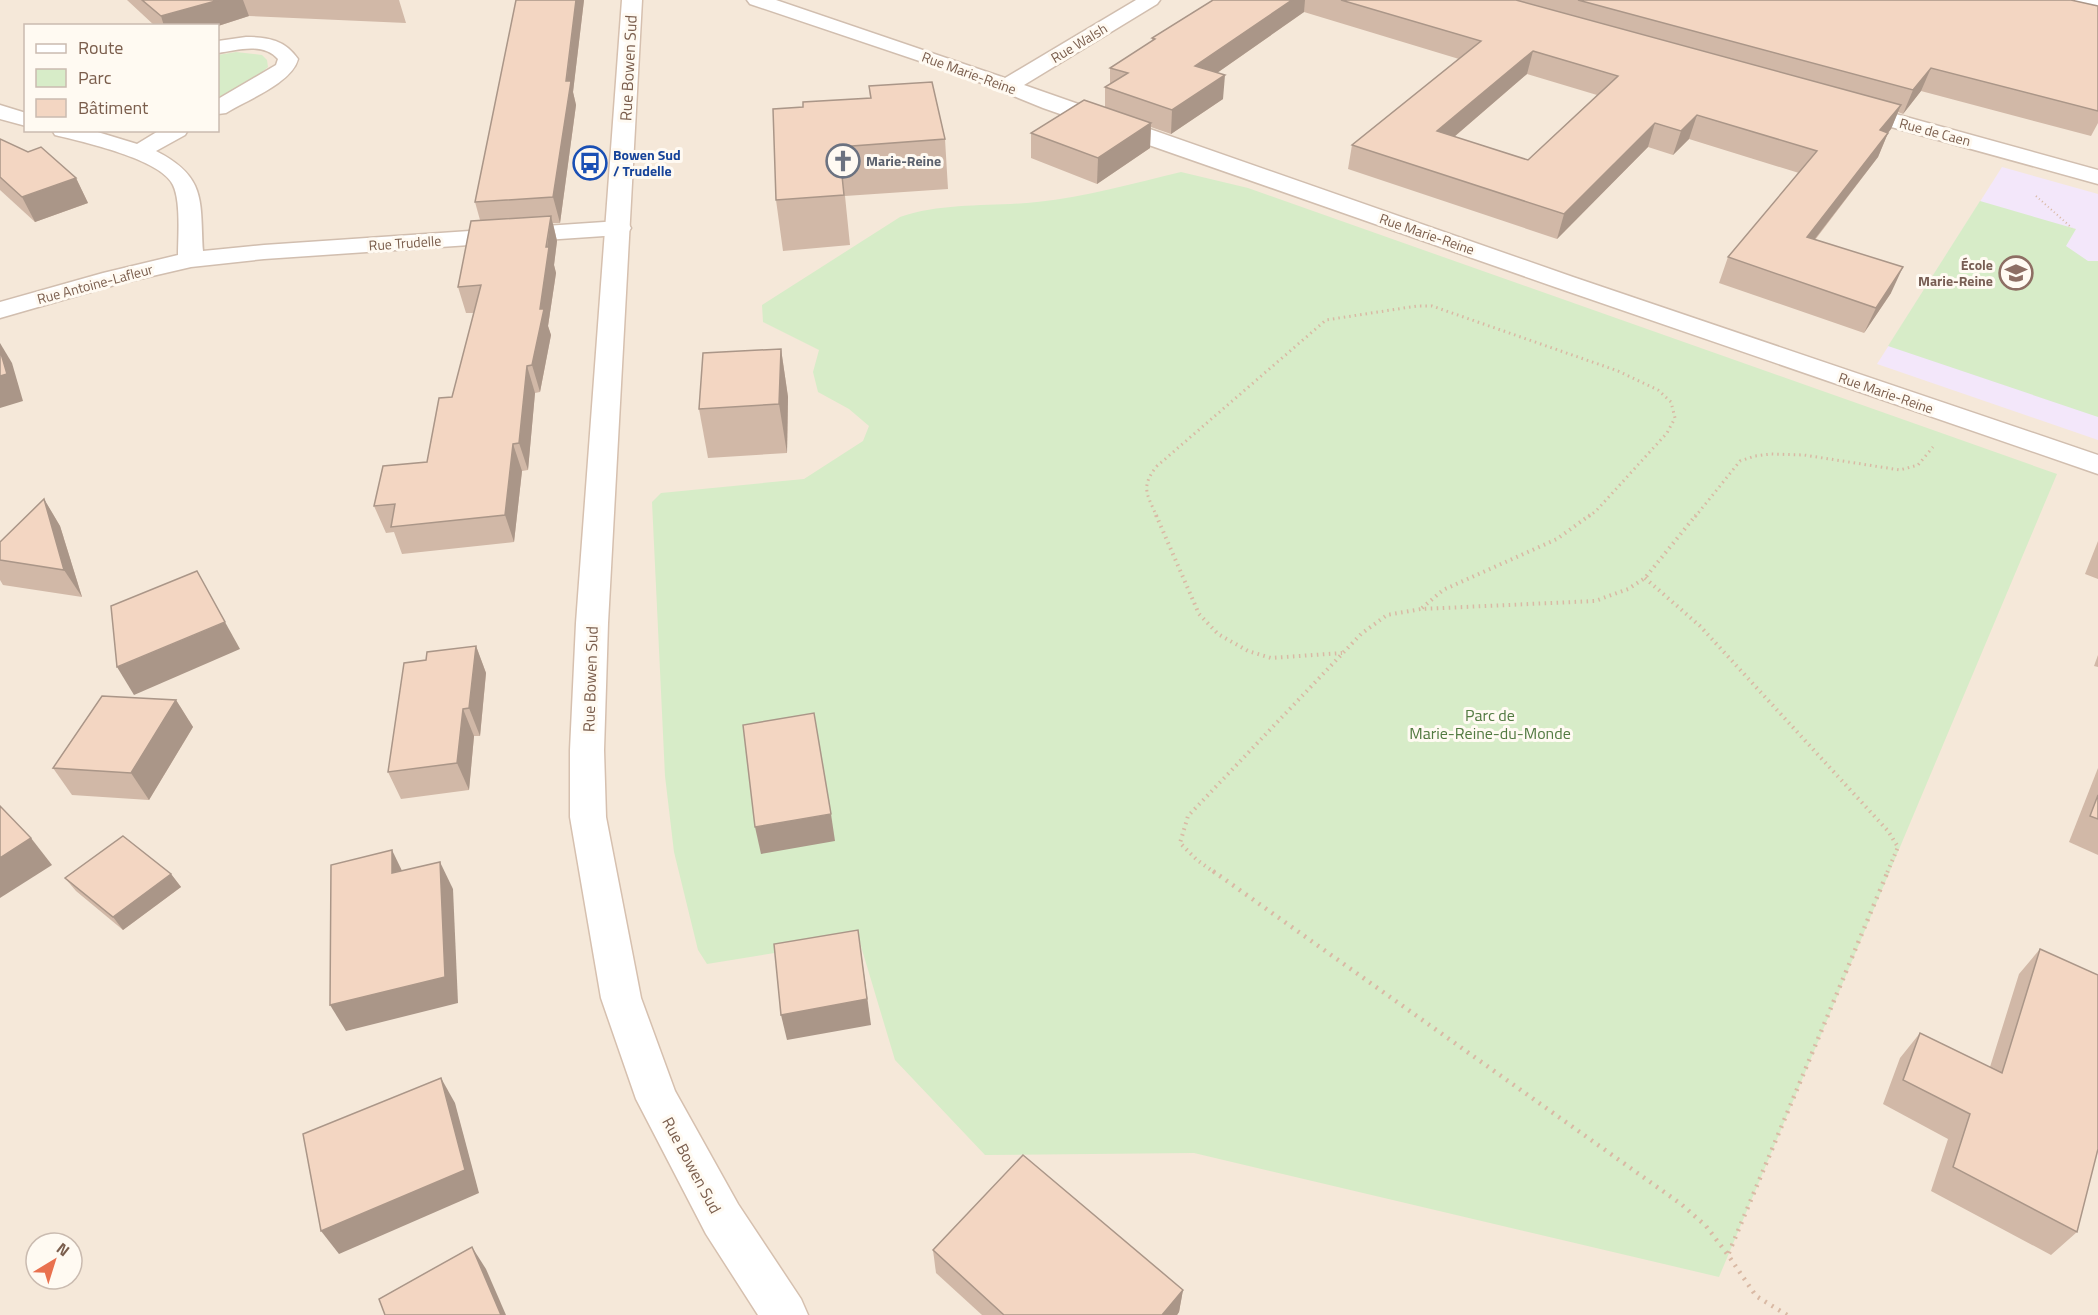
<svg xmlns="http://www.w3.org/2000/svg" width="2098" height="1315" font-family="'Titillium Web',sans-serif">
<rect width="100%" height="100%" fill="#fdf6eb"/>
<path fill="#f5e8d9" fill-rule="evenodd" d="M 0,0 L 2098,0 L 2098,1315 L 0,1315 ZM 26,26 L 218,26 L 218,130 L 26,130 ZM 36,1243 L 72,1243 L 72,1279 L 36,1279 Z"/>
<path fill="#f3e7fa" d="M 2002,167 L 2098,194 L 2098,440 L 1877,364 Z"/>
<g fill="#d7ecc8">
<path d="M 236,52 L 262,55 L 267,60 L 268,67 L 257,76 L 218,98 L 218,55 Z"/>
<path d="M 1181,172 L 1248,188 L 2057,474 L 1719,1277 L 1194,1153 L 985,1155 L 895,1060 L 860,943 L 843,942 L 707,964 L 698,950 L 674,852 L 665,776 L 652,502 L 661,493 L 804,479 L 863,441 L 869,426 L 849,409 L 818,392 L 813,372 L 819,350 L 763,322 L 762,305 L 900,217 C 944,202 991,207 1037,202 C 1086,197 1134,183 1181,172 Z"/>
<path d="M 1980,201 L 2076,229 L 2066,246 L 2088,261 L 2098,261 L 2098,417 L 1888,346 Z"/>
</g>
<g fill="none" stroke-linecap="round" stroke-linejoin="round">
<defs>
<g id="street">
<path d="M 747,0 L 776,0 L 1005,78 L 1136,0 L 1160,0 L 1157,4 L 1024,85 L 1573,277 L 2098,455 L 2098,474 L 1555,287 L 1043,108 L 964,76 L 750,4 Z"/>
<path d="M 2073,0 L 2098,0 L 2098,10 L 2076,4 Z"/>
<path d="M 246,37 C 268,37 285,40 298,59 C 292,83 247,100 226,113 L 218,114 L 218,99 L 276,65 L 278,59 C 263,42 237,50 218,53 L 218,41 Z"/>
<path d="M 1852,102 L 2098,170 L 2098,184 L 1844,114 L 1841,109 L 1844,104 Z"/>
<path d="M 0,105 L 26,113 L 26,126 L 0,119 Z"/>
<path d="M 52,130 L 91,130 L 137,144 L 160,130 L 188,130 L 185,135 L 156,151 C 207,177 200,201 203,251 L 264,245 L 619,221 L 628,223 L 631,228 L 628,233 L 619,235 L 264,259 L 191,267 L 118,284 L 0,318 L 0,302 L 103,273 L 178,255 C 178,237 181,201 173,185 C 161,159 83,142 55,135 Z"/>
</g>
<path id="secondary" d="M 622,0 L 642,0 L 608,623 L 604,750 L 606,817 L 641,998 L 675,1091 L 738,1204 L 801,1299 L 808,1315 L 758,1315 L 706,1234 L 636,1099 L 601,998 L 570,817 L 570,750 L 576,623 Z"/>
</defs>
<use href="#street" stroke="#d1beaf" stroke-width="3"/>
<use href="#secondary" stroke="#d6c0af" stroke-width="3"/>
<path stroke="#d9b9a4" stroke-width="2" stroke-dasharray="1 3" stroke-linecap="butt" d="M 2036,196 L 2072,228"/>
<g stroke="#d9b9a4" stroke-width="3" stroke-dasharray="1.5 4" stroke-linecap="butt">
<path d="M 1157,517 C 1147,494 1140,487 1157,466 L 1326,320 L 1417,306 L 1432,306 L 1618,371 L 1658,390 L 1671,402 L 1675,418 L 1667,433 L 1596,511 L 1588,517"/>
<path d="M 1695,517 L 1740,461 L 1755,456 L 1771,454 L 1804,455 L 1900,470 L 1918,465 L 1933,447"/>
</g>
<g stroke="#d9b9a4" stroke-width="4" stroke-dasharray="1.5 4.5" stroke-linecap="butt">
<path d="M 1156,515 L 1199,614 L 1218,634 L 1248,651 L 1271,658 L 1342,653"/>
<path d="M 1645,578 L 1700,626 L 1888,831 L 1898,847 L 1887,873"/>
<path d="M 1422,608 L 1443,590 L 1557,539 L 1590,515"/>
<path d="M 1215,873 L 1197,860 L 1180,843 L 1188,816 L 1361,634 L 1387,615 L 1421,609 L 1595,601 L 1628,589 L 1645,578 L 1696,515"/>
</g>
<g stroke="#d9b9a4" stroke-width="4.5" stroke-dasharray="2 6" stroke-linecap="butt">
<path d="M 1213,871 L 1681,1204 L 1706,1226 L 1728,1255"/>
<path d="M 1787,1315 L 1756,1296 L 1728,1255 L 1888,871"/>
</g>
<use href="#street" fill="#fff" fill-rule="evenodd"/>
<use href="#secondary" fill="#fff" fill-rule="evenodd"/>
</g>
<g fill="#d1b8a7" fill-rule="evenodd">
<path d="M 127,0 L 399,0 L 406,23 L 249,16 L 218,26 L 155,26 Z"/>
<path d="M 516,0 L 584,0 L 573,92 L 576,105 L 560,223 L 553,223 L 557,241 L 554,265 L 556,273 L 548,326 L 551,335 L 540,392 L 535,393 L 528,470 L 522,471 L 514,542 L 402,554 L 394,532 L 386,533 L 374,506 L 427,462 L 452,397 L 474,313 L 466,313 L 458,287 L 480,220 L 475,202 Z"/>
<path d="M 1213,0 L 2071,0 L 2098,6 L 2098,123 L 2091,136 L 1921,91 L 1903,114 L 1898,112 L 1891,129 L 1888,133 L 1878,157 L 1815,240 L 1891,293 L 1864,333 L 1719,283 L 1728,257 L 1799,173 L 1689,139 L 1673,155 L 1648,147 L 1557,239 L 1348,169 L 1352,145 L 1459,59 L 1304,12 L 1217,73 L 1223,99 L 1171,134 L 1151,127 L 1150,148 L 1097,184 L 1031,158 L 1031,133 L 1105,107 L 1105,87 L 1110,84 L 1110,68 L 1152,41 L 1152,38 ZM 1527,74 L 1597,95 L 1528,160 L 1454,137 Z"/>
<path d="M 869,86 L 945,139 L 948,189 L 845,196 L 850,245 L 783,251 L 776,200 L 803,107 L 870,98 Z"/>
<path d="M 0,139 L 76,178 L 88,203 L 35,222 L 0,190 Z"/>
<path d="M 781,349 L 788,397 L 787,453 L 708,458 L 699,409 Z"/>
<path d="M 44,499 L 60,526 L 82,597 L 3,585 L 0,580 L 0,542 Z"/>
<path d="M 2098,541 L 2098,579 L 2085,574 Z"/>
<path d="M 476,646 L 486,673 L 480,736 L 474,736 L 469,790 L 401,799 L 388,772 L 426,660 Z"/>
<path d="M 2098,655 L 2098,667 L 2094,666 Z"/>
<path d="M 176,700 L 193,727 L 149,800 L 72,795 L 53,768 Z"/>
<path d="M 2098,768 L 2098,855 L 2069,842 Z"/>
<path d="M 171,874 L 181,887 L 123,930 L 76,891 L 65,878 Z"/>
<path d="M 2040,949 L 2077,1232 L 2051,1255 L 1931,1191 L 1948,1139 L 1883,1104 L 1900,1058 L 1920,1033 L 1990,1067 L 2019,974 Z"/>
<path d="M 933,1250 L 1183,1290 L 1179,1312 L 1177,1315 L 982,1315 L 936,1273 Z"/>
</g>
<g fill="#aa9688">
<path d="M 219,0 L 243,0 L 249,16 L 218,26 L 164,26 L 161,16 Z"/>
<path d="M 576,0 L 584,0 L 573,92 L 576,105 L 560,223 L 553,197 Z"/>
<path d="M 1292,0 L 1305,0 L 1304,12 L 1194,89 L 1195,66 Z"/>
<path d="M 1533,51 L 1527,74 L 1433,155 L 1437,131 Z"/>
<path d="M 1931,68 L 1921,91 L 1903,114 L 1913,90 Z"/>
<path d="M 1225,75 L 1223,99 L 1171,134 L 1172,110 Z"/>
<path d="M 1901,105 L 1891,129 L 1871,154 L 1880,130 Z"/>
<path d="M 1697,115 L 1689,139 L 1673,155 L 1681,131 Z"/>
<path d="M 1151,123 L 1150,148 L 1097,184 L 1098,158 Z"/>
<path d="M 1655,123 L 1648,147 L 1557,239 L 1564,214 Z"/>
<path d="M 1888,133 L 1878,157 L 1797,262 L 1807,237 Z"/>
<path d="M 76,178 L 88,203 L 35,222 L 22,197 Z"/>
<path d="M 551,216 L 557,241 L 554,265 L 556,273 L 548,326 L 551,335 L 540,392 L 532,365 Z"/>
<path d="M 1903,267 L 1891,293 L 1864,333 L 1876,308 Z"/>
<path d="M 0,343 L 12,363 L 23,401 L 0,408 Z"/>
<path d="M 781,349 L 788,397 L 787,453 L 779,404 Z"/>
<path d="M 527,366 L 535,393 L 528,470 L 519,443 Z"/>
<path d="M 513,444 L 522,471 L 514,542 L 505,515 Z"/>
<path d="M 44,499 L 60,526 L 82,597 L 64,570 Z"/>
<path d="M 225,622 L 240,649 L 134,695 L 117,667 Z"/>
<path d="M 476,646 L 486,673 L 480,736 L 469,708 Z"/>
<path d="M 176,700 L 193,727 L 149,800 L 131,773 Z"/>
<path d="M 463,709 L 474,736 L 469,790 L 457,763 Z"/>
<path d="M 831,814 L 835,841 L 761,854 L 755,827 Z"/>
<path d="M 31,838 L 52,865 L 0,898 L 0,858 Z"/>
<path d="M 392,850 L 405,877 L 392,873 Z"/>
<path d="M 440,862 L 453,889 L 458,1003 L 346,1031 L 330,1005 Z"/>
<path d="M 171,874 L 181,887 L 123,930 L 113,917 Z"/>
<path d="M 858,930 L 871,1025 L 787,1040 L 781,1015 Z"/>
<path d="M 441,1078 L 455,1103 L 479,1193 L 339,1254 L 321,1231 Z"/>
<path d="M 472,1247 L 486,1269 L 506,1315 L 501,1315 Z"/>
<path d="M 1183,1290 L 1179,1312 L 1177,1315 L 1162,1315 Z"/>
</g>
<g fill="#f3d6c2" stroke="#aa9688" stroke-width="1.5" fill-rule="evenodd">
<path d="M 142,0 L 219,0 L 161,16 Z"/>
<path d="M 516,0 L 576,0 L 566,81 L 571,81 L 553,197 L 475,202 Z"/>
<path d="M 1213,0 L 1292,0 L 1195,66 L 1225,75 L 1172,110 L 1105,87 L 1128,73 L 1110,68 L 1155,39 L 1152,38 Z"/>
<path d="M 1341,0 L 1516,0 L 1901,105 L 1880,130 L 1888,133 L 1807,237 L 1903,267 L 1876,308 L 1728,257 L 1817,151 L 1697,115 L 1681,131 L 1655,123 L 1564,214 L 1352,145 L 1481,41 ZM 1533,51 L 1618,76 L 1528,160 L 1437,131 Z"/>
<path d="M 1578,0 L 2071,0 L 2098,6 L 2098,111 L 1931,68 L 1913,90 Z"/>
<path d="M 932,82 L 945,139 L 839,147 L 844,195 L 776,200 L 773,109 L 803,107 L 803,102 L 871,98 L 869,86 Z"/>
<path d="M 1084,100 L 1151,123 L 1098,158 L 1031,133 Z"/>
<path d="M 0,139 L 28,152 L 41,147 L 76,178 L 22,197 L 0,177 Z"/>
<path d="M 551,216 L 546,247 L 549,247 L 540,309 L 544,309 L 532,365 L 527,366 L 519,443 L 513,444 L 505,515 L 391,527 L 395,504 L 374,506 L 383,466 L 427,462 L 439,398 L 452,397 L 481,285 L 458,287 L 471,221 Z"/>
<path d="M 781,349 L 779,404 L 699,409 L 703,353 Z"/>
<path d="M 0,350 L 7,374 L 0,376 Z"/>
<path d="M 44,499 L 64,570 L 0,560 L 0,542 Z"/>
<path d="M 197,571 L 225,622 L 117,667 L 111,606 Z"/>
<path d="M 476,646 L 469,708 L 463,709 L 457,763 L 388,772 L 404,663 L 426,660 L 427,652 Z"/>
<path d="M 102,696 L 176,700 L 131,773 L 53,768 Z"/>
<path d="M 814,713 L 831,814 L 755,827 L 743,725 Z"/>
<path d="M 2098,795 L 2098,819 L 2090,816 Z"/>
<path d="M 0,806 L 31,838 L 0,858 Z"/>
<path d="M 123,836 L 171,874 L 113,917 L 65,878 Z"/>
<path d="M 392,850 L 392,873 L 440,862 L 445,977 L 330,1005 L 331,865 Z"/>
<path d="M 858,930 L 867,999 L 781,1015 L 774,944 Z"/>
<path d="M 2040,949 L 2098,975 L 2098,1149 L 2077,1232 L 1953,1167 L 1970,1114 L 1903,1080 L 1920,1033 L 2002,1073 Z"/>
<path d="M 441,1078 L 465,1170 L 321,1231 L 303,1134 Z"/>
<path d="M 1023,1155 L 1183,1290 L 1162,1315 L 1004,1315 L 933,1250 Z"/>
<path d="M 472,1247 L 501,1315 L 385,1315 L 379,1299 Z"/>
</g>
<defs>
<symbol id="church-ring" viewBox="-11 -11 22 22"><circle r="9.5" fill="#fffaf2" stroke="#6b7280" stroke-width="1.5"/><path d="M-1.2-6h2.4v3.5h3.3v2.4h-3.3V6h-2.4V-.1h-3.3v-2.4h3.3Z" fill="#6b7280"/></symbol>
<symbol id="bus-ring" viewBox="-11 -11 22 22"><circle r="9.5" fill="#fffaf2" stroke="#1a4fb4" stroke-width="1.5"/><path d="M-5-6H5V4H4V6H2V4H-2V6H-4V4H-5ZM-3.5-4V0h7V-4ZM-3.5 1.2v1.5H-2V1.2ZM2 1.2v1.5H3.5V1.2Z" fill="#1a4fb4"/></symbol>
<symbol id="school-ring" viewBox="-11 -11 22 22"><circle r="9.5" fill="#fffaf2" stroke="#8d6e63" stroke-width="1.5"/><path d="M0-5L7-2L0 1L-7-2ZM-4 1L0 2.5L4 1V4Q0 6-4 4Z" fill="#8d6e63"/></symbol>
</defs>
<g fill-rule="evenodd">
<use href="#church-ring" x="824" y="142" width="38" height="38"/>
<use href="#bus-ring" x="571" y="144" width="38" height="38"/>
<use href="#school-ring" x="1997" y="254" width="38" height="38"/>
</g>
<g text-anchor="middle" stroke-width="6" stroke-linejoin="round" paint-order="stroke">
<g font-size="14" fill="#7a5d4c" stroke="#fffaf2">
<text transform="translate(1079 43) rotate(-31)" y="5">Rue Walsh</text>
<text transform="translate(969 73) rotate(20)" y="5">Rue Marie-Reine</text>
<text transform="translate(1935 132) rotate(15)" y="5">Rue de Caen</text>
<text transform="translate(1427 234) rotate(19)" y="5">Rue Marie-Reine</text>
<text transform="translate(405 243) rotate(-4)" y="5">Rue Trudelle</text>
<text transform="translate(95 284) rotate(-15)" y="5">Rue Antoine-Lafleur</text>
<text transform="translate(1886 393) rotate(19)" y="5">Rue Marie-Reine</text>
</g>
<g font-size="14" font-weight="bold" fill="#164399" stroke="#fffaf2" text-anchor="start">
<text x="613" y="160">Bowen Sud<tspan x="613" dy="16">/ Trudelle</tspan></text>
</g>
<g font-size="14" font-weight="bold" fill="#5b616d" stroke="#fffaf2" text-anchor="start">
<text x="866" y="166">Marie-Reine</text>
</g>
<g font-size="14" font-weight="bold" fill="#785e54" stroke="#fffaf2" text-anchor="end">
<text x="1993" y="270">École<tspan x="1993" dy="16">Marie-Reine</tspan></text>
</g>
<g font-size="16" fill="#7a5d4c" stroke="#fffaf2">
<text transform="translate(628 68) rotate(-87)" y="6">Rue Bowen Sud</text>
<text transform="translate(590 679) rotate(-88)" y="6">Rue Bowen Sud</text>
<text transform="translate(692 1165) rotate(62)" y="6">Rue Bowen Sud</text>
</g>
<g font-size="16" fill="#527a41" stroke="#fffaf2">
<text x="1490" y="721">Parc de<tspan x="1490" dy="18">Marie-Reine-du-Monde</tspan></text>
</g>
</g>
<rect x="24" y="24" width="195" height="108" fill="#fffaf2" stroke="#cabbb0" stroke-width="1.5"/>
<rect x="36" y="44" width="30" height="9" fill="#ffffff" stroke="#cabbb0" stroke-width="1.5"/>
<text x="78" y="54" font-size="18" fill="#7a5d4c">Route</text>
<rect x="36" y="69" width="30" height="18" fill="#d7ecc8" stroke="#cabbb0" stroke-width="1.5"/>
<text x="78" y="84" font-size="18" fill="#7a5d4c">Parc</text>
<rect x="36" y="99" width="30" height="18" fill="#f3d6c2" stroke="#cabbb0" stroke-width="1.5"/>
<text x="78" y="114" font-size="18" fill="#7a5d4c">Bâtiment</text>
<g transform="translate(54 1261) rotate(38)"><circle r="28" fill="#fffaf2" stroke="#cabbb0" stroke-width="1.5"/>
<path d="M0-4.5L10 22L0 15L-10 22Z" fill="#e9714f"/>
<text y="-9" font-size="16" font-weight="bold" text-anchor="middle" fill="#7a5d4c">N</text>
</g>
</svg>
